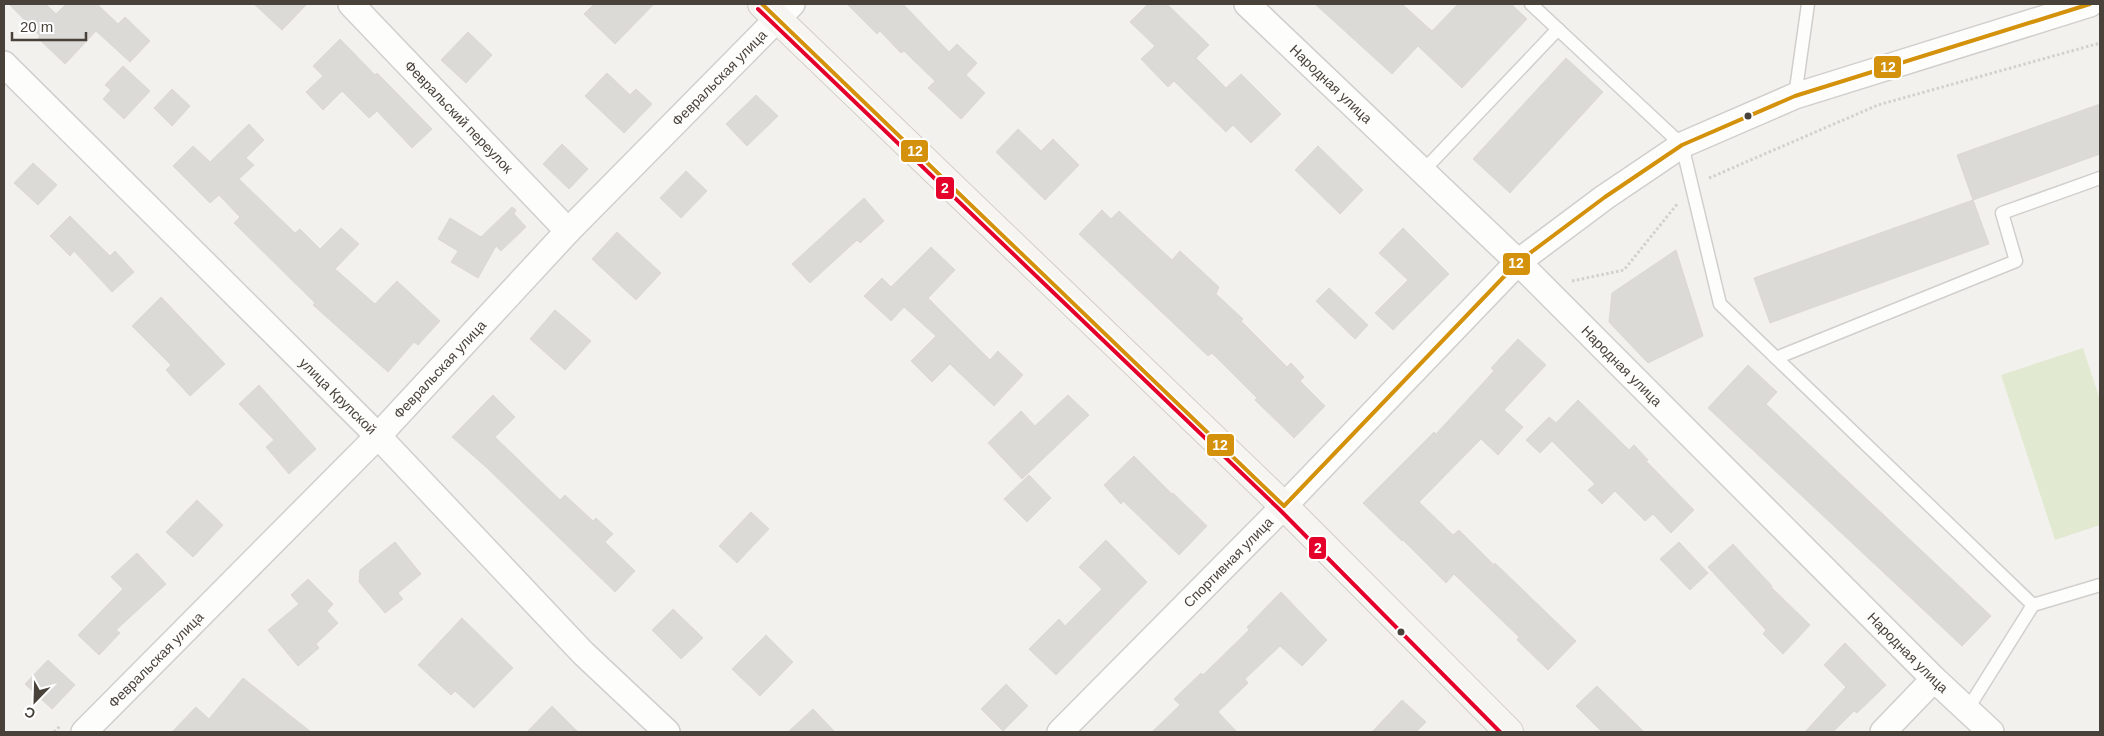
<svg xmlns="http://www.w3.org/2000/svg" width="2104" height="736" font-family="Arial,sans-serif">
<rect width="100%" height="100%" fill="#f3f1ee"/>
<path fill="#e1ead0" d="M 2083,348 L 2100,400 L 2100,525 L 2055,540 L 2001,375 Z"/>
<g fill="#dcdad6" stroke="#dbd8d4">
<path d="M 9,4 L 46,4 L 56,14 L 66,4 L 97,4 L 118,24 L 125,17 L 150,41 L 130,62 L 96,31 L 65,64 L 38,38 L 40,36 Z"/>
<path d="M 254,4 L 307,4 L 282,30 Z"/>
<path d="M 594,4 L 654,4 L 615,44 L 584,14 Z"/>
<path d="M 847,4 L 903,4 L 949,52 L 957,44 L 977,63 L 966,75 L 985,93 L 961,119 L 928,88 L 935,81 L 904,51 L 901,53 L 880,31 L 877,34 Z"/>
<path d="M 1148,4 L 1167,4 L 1209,45 L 1196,58 L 1226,88 L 1241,74 L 1281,114 L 1251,143 L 1233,125 L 1226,132 L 1174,81 L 1168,87 L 1141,59 L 1155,46 L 1130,22 Z"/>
<path d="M 1315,4 L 1402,4 L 1432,31 L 1458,4 L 1511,4 L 1527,19 L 1462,88 L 1418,46 L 1392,74 Z"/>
<path d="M 468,32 L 492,55 L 466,83 L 441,60 Z"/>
<path d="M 340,39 L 375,75 L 377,73 L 432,129 L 412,148 L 377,111 L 369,118 L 342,91 L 323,110 L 306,92 L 323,76 L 313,66 Z"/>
<path d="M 1566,58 L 1603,92 L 1510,193 L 1473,159 Z"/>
<path d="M 123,66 L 150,91 L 124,119 L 103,99 L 111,90 L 105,85 Z"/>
<path d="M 607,73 L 630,95 L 636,89 L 652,104 L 624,133 L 585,96 Z"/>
<path d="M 172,89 L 190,106 L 172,126 L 154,108 Z"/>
<path d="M 756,95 L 778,116 L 747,146 L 726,124 Z"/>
<path d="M 2100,104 L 2100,154 L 1973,200 L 1957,155 Z"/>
<path d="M 249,124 L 264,140 L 246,158 L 254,165 L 239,179 L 295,233 L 300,229 L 320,249 L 341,228 L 359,244 L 335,269 L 375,304 L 397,281 L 440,321 L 418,345 L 414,342 L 388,372 L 313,305 L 315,303 L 234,223 L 240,217 L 219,195 L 210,203 L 173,166 L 193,146 L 210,162 Z"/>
<path d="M 1018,129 L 1041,151 L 1053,139 L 1079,165 L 1045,200 L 996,152 Z"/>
<path d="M 562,144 L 588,169 L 569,189 L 543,164 Z"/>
<path d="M 1318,146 L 1363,190 L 1340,214 L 1295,170 Z"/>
<path d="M 33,163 L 57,185 L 38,205 L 14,183 Z"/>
<path d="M 686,171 L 707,191 L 681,218 L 660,198 Z"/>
<path d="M 864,198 L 884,221 L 860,243 L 857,240 L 810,283 L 792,264 Z"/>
<path d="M 1973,200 L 1989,244 L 1770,323 L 1754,278 Z"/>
<path d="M 512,207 L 516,210 L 514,214 L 526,227 L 501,251 L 496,246 L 478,278 L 451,262 L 458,251 L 438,239 L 450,218 L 481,237 Z"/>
<path d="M 1102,210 L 1111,219 L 1119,211 L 1172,260 L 1180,251 L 1219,287 L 1216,294 L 1243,319 L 1241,321 L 1287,367 L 1291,363 L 1304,377 L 1300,381 L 1325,406 L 1294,438 L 1255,400 L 1257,398 L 1212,353 L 1208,356 L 1079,234 Z"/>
<path d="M 70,216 L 110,256 L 115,251 L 134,272 L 112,292 L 74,251 L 70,256 L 50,236 Z"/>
<path d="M 1403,228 L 1449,274 L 1393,330 L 1375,313 L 1408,280 L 1379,253 Z"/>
<path d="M 617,232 L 661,273 L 636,300 L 592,259 Z"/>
<path d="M 931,247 L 955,270 L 928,298 L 990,360 L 998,351 L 1023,375 L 994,406 L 950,364 L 932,382 L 911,361 L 936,336 L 904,307 L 891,321 L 864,296 L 882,278 L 891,287 Z"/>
<path d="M 1676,250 L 1703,336 L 1648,363 L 1609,322 L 1612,293 Z"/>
<path d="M 1329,288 L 1368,325 L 1355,339 L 1316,301 Z"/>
<path d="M 161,297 L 225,364 L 190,396 L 166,370 L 171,365 L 132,326 Z"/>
<path d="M 555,310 L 591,341 L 565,370 L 530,339 Z"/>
<path d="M 1518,339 L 1546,365 L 1504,410 L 1523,427 L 1498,455 L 1481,439 L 1419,502 L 1453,535 L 1459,530 L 1494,565 L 1495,563 L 1576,641 L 1548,670 L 1517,640 L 1519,637 L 1454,574 L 1446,583 L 1403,540 L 1402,541 L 1363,503 L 1434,432 L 1436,434 L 1494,371 L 1491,368 Z"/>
<path d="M 1748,365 L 1777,392 L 1766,404 L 1991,616 L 1962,646 L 1708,408 Z"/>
<path d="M 259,385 L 316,449 L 289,474 L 266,447 L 274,440 L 239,404 Z"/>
<path d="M 493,395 L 515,417 L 495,437 L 560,500 L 565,495 L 593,521 L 596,518 L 613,534 L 605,542 L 635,571 L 615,592 L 487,468 L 452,437 Z"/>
<path d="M 1068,395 L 1089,415 L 1022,479 L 988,443 L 1021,411 L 1035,426 Z"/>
<path d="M 1578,400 L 1629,450 L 1634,445 L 1648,460 L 1646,461 L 1694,510 L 1671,533 L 1653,514 L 1645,521 L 1615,491 L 1602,504 L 1588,490 L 1595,484 L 1552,441 L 1540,453 L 1526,440 L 1549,417 L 1556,423 Z"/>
<path d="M 1134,456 L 1172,494 L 1173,493 L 1207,526 L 1179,555 L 1123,501 L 1121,504 L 1104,485 Z"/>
<path d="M 1029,475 L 1051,498 L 1027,522 L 1004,499 Z"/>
<path d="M 197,500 L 223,525 L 193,557 L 166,532 Z"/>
<path d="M 751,512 L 769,529 L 737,563 L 719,546 Z"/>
<path d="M 1106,540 L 1147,582 L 1056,675 L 1029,649 L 1059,619 L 1065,626 L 1102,589 L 1079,567 Z"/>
<path d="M 395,542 L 421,574 L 398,593 L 403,599 L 385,613 L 359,582 L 360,570 Z"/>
<path d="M 1679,542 L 1708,573 L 1690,590 L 1660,559 Z"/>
<path d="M 1733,544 L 1772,586 L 1771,587 L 1810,625 L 1783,654 L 1763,634 L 1766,630 L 1708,567 Z"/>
<path d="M 137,553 L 166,584 L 116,630 L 120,633 L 99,655 L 78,635 L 123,589 L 111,577 Z"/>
<path d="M 308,579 L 333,604 L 327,611 L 338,623 L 316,644 L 319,648 L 298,666 L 268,630 L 299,604 L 291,595 Z"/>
<path d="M 1281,592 L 1327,640 L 1302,666 L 1280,646 L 1245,679 L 1248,683 L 1218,712 L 1237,732 L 1152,732 L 1180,705 L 1174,699 L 1201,673 L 1203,675 L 1249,630 L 1247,627 Z"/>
<path d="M 673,609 L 703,638 L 681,659 L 652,630 Z"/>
<path d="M 462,618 L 513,668 L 474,708 L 455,691 L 451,695 L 418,665 Z"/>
<path d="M 766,635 L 793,662 L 760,696 L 732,669 Z"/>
<path d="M 1845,643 L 1886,685 L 1857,713 L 1854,711 L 1833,732 L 1805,732 L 1846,687 L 1824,665 Z"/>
<path d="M 48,660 L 75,685 L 52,709 L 25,684 Z"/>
<path d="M 243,678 L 311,732 L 172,732 L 196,707 L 209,719 Z"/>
<path d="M 1006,684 L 1028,706 L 1003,731 L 981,709 Z"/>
<path d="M 1597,686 L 1644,732 L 1602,732 L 1576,706 Z"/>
<path d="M 1402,700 L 1426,722 L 1416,732 L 1372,732 Z"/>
<path d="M 552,706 L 578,732 L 527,732 Z"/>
<path d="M 813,709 L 835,732 L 788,732 Z"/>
</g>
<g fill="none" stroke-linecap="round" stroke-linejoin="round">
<defs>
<g id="lane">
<path d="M 1531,4 L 1682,145 L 1720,304 L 2033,605"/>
<path d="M 1795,96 L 1808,4"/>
<path d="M 1424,170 L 1558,29"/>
<path d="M 1776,358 L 2016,261 L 2002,213 L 2100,178"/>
<path d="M 1967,710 L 2033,605 L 2100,585"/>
</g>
<g id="street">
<path id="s1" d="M 351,4 L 568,231"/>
<path id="s2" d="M 1247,4 L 1518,262 L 1934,679 L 1991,732"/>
<path id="s3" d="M 4,64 L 378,436 L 583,653 L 667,732"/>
<path id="s4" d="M 84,732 L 378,436 L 568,231 L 792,4"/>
<path id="s5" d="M 1060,732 L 1284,506 L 1518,262 L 1605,197 L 1682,145 L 1795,96 L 2090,4"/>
<path d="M 1883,732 L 1934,679"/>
</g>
<path id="secondary" d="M 762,4 L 1284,506 L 1509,732"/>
</defs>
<use href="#lane" stroke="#d1cfcc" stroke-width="15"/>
<use href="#street" stroke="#d1cfcc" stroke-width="28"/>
<use href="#secondary" stroke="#d1cdc5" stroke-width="30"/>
<g stroke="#d3d1cc" stroke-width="3" stroke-dasharray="2.5 2.5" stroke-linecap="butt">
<path d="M 1709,178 L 1878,105 L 2100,43"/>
<path d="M 1572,281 L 1624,270 L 1678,203"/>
<path d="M 54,732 L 60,726"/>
</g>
<use href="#lane" stroke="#fdfdfc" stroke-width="12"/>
<use href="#street" stroke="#fdfdfc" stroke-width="25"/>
<use href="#secondary" stroke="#f6f5f1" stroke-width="28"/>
<defs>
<path id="bus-1" d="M 762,4 L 1284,506 L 1518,262 L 1605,197 L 1682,145 L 1795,96 L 2090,4"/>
<path id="bus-2" d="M 758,9 L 1280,510 L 1500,732"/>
</defs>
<use href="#bus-1" stroke="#fff" stroke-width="8"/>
<use href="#bus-2" stroke="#fff" stroke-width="8"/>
<use href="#bus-1" stroke="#d4920c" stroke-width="4"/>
<use href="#bus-2" stroke="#e4002b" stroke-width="4"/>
</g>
<g fill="#49423a" stroke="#fff" stroke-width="2">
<circle cx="1748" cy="116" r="4.5"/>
<circle cx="1401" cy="632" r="4.5"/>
</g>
<g text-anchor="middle" stroke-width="4" stroke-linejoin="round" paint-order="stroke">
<g font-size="14" fill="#49423a" stroke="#fff">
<text dy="5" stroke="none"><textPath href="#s4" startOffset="912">Февральская улица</textPath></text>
<text dy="5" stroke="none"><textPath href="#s2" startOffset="116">Народная улица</textPath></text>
<text dy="5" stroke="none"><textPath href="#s1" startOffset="156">Февральский переулок</textPath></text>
<text dy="5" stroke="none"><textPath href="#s2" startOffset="521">Народная улица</textPath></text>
<text dy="5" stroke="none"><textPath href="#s4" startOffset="508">Февральская улица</textPath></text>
<text dy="5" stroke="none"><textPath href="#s3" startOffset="471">улица Крупской</textPath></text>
<text dy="5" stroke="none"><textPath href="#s5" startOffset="239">Спортивная улица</textPath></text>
<text dy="5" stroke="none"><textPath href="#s2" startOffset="926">Народная улица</textPath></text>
<text dy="5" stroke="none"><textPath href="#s4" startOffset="102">Февральская улица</textPath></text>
</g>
</g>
<g stroke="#fff" stroke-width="2">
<rect x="1873" y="55" width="29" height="24" rx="5" fill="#d4920c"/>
<rect x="900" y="139" width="29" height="24" rx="5" fill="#d4920c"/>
<rect x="935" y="176" width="20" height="24" rx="5" fill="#e4002b"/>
<rect x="1502" y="252" width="29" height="24" rx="5" fill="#d4920c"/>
<rect x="1206" y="433" width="29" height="24" rx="5" fill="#d4920c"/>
<rect x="1308" y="536" width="19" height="24" rx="5" fill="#e4002b"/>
</g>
<g font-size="14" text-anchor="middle" font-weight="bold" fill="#fff">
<text x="1888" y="72">12</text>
<text x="915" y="156">12</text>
<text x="945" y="193">2</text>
<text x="1516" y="268">12</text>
<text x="1220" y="450">12</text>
<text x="1318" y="553">2</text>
</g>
<rect width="2104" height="736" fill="none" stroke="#49423a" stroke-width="10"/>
<g transform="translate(35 701) rotate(203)" stroke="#ffffff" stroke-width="4" paint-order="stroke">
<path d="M0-4L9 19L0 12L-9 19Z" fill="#49423a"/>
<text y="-8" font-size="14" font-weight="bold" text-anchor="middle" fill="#49423a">С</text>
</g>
<path d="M12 32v8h74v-8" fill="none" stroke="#49423a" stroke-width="2.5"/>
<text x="20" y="32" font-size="15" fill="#49423a" stroke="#ffffff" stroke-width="4" paint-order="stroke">20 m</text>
</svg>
